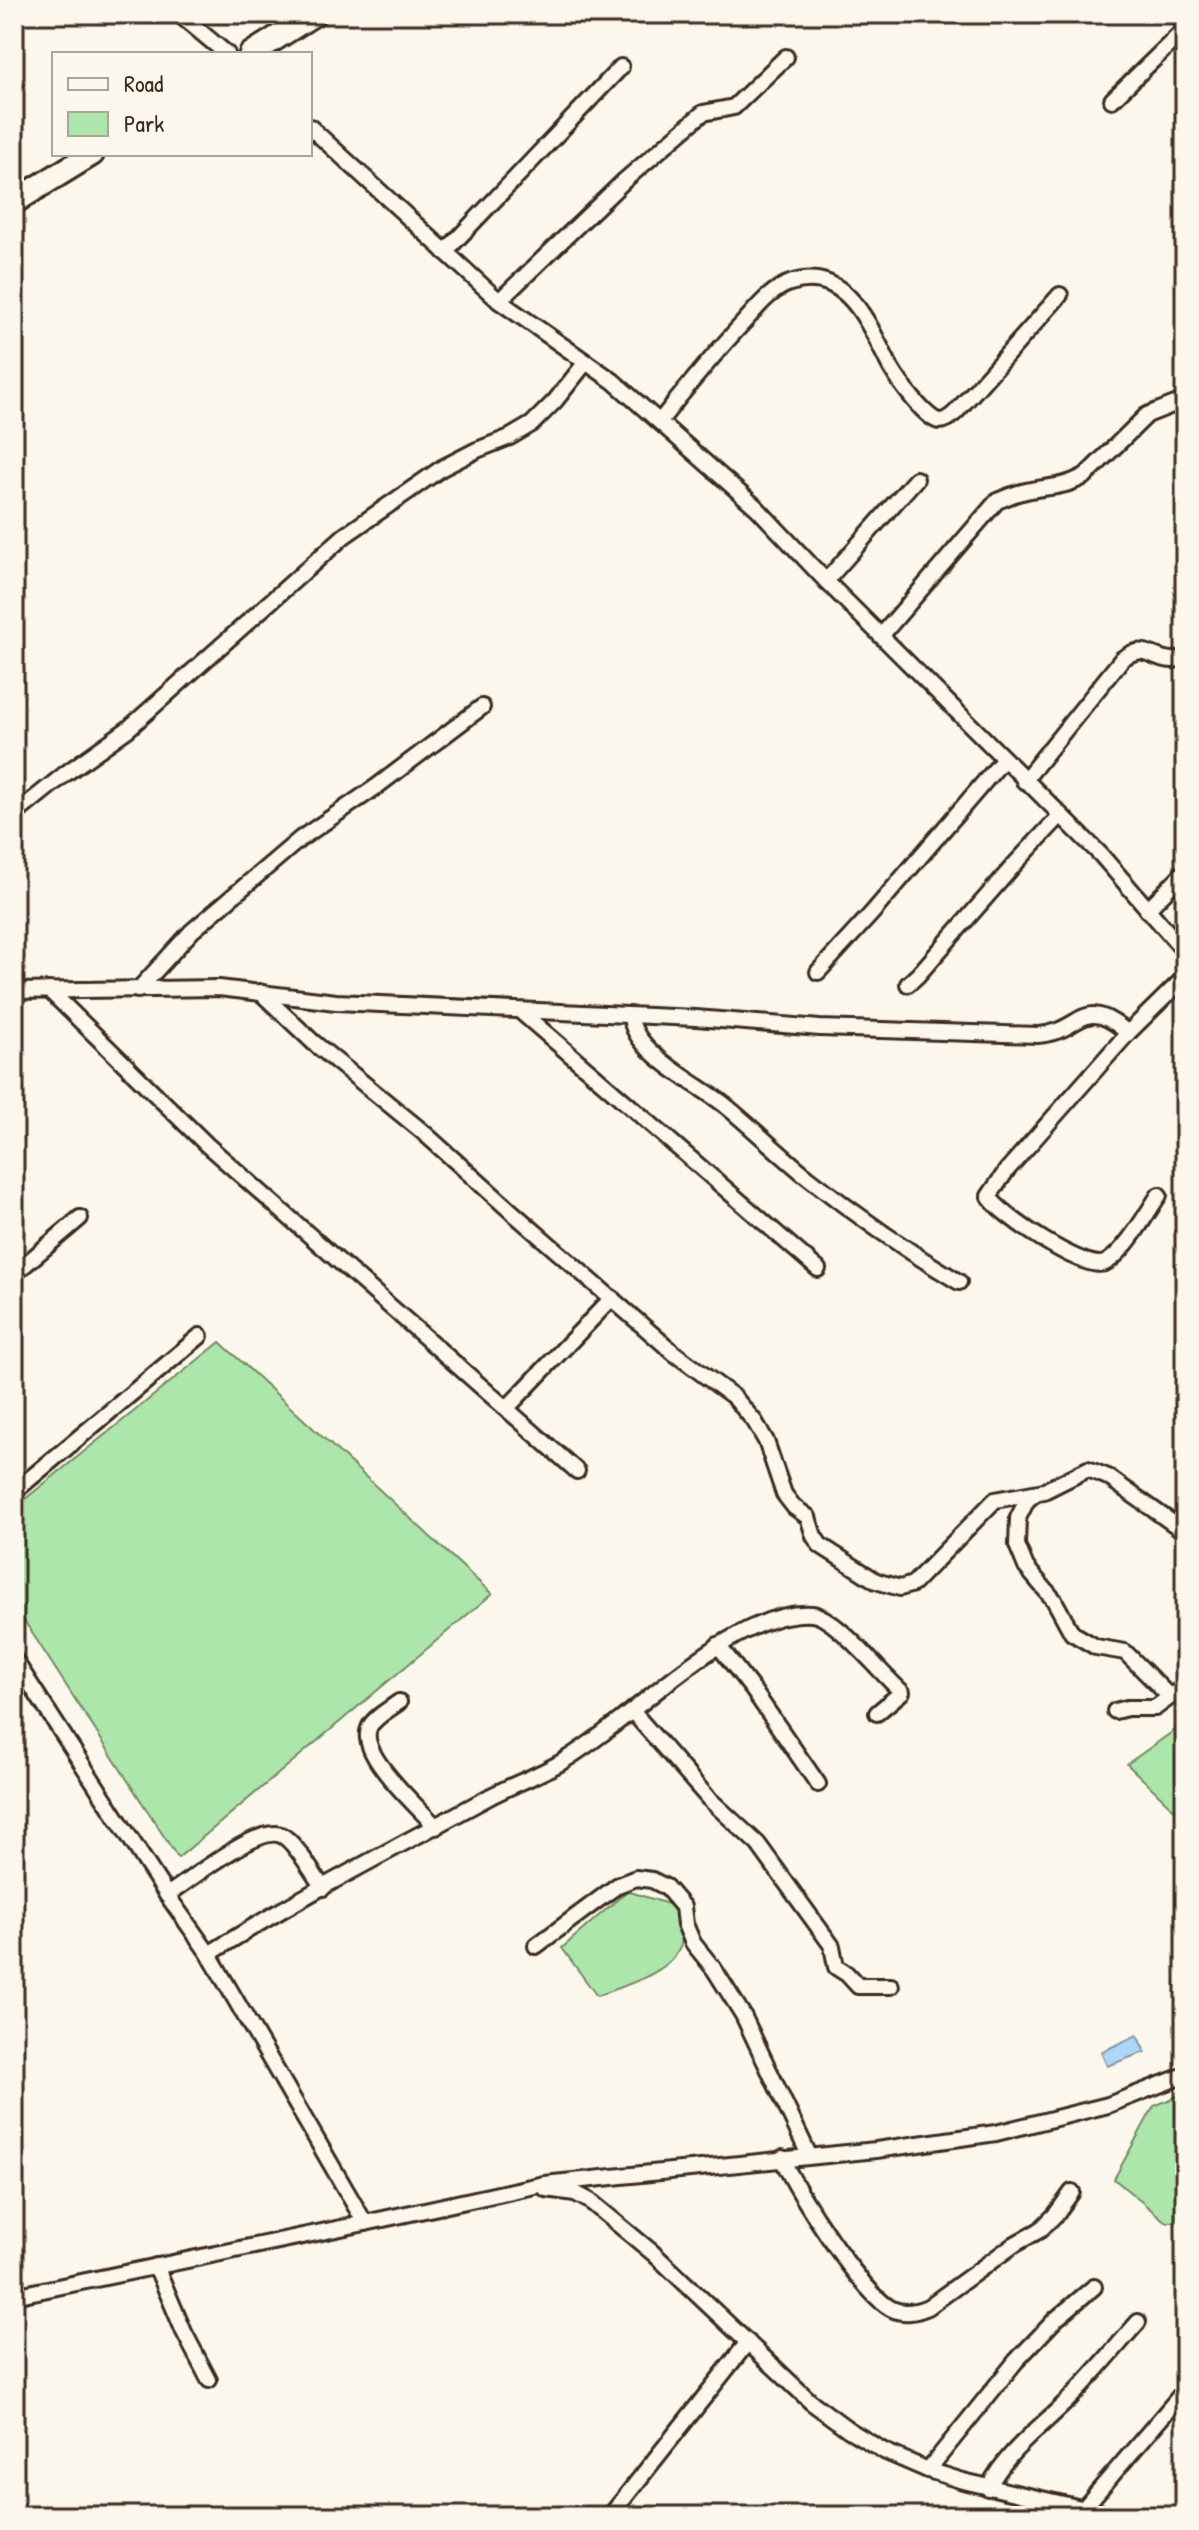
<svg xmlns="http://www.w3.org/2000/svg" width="1199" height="2530" font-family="'Patrick Hand',sans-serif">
<rect width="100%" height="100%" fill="#fbf7ec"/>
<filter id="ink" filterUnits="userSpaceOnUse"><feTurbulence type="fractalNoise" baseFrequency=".0125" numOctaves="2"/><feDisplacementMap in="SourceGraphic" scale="16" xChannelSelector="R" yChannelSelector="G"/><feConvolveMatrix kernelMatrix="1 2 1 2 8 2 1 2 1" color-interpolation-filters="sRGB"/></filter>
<g filter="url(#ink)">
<g fill="#ade6aa" stroke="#748864" stroke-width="2">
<path d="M 220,1342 L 492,1594 L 178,1858 L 14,1605 L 14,1508 Z"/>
<path d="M 1185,1723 L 1185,1820 L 1127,1764 Z"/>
<path d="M 627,1891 L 678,1907 C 679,1918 684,1935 681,1945 C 672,1973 622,1986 597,1996 L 562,1948 Z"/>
<path d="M 1185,2093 L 1185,2221 L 1166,2222 L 1114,2179 L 1154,2106 Z"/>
</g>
<path fill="#afd5f8" stroke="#8191a1" stroke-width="2" d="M 1137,2035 L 1145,2052 L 1107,2066 L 1101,2052 Z"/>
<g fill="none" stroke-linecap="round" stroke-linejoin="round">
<defs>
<g id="minor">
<path d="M 179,14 L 227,54"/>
<path d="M 1112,100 L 1181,33 L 1183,28 L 1182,22 L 1173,14"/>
<path d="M 310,127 L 499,301 L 613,381 L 757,508 L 826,581 L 1101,855 L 1185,952"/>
<path d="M 445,252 L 621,67"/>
<path d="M 499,301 L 625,180 L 703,113 L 734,107 L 786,57"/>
<path d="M 660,421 C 687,387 714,354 744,322 C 757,308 770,290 790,283 C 849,264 870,329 891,368 C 898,380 927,421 940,421 C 947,421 951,416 956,412 L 1060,295"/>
<path d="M 826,581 L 916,479"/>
<path d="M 881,636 L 997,501 C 1005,498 1013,494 1022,492 C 1048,485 1058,490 1085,476 L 1147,415 L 1185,400"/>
<path d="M 1024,781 L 1122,659 C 1145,642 1150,659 1172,660 C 1176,660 1181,658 1185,657"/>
<path d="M 14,815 L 65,774 L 128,729 L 344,536 L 442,468 L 477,450 L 510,437 L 532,424 L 555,401 L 586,362"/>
<path d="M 1147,910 L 1185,871"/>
<path d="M 818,972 L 872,913 L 1004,759"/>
<path d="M 908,984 L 918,975 L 1015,864 L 1060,816"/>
<path d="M 49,990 L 207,1145 L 577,1471"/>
<path d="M 138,990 L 192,931 L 300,839 L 376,787 L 482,707"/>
<path d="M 14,991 L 219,988 L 336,1002 L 696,1018 L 820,1028 L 1038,1035 C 1083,1032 1081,993 1128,1033 L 1185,977"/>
<path d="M 260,992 L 314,1043 L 423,1132 L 512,1212 L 674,1353 L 734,1397 L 755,1422 L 766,1441 L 784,1494 L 794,1507 L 808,1517 L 814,1536 L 820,1545 L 876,1581 L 900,1588 L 913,1584 L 995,1500 L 1044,1491 L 1088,1469 L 1108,1477 L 1185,1532"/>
<path d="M 520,1011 L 818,1269"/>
<path d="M 631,1016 C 632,1052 700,1085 726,1106 C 754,1129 780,1155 809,1178 C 857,1216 907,1251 959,1282"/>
<path d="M 1128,1033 L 1007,1170 L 989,1196 C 997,1213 1085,1272 1105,1263 C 1124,1254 1147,1213 1159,1195"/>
<path d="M 14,1274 L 80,1218"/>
<path d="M 507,1408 L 612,1298"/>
<path d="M 14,1492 L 200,1336"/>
<path d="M 1036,1493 L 1027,1500 L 1018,1518 L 1017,1545 L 1026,1567 L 1054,1600 L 1072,1633 L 1096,1647 L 1125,1652 L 1170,1697"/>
<path d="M 718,1645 L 753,1690 L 818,1784"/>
<path d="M 14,1659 L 167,1895 L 209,1954 L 365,2223"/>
<path d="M 399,1702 C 390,1709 376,1716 370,1726 C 355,1753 419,1807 436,1827"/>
<path d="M 632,1711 L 708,1798 L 758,1844 L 832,1946 L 836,1967 L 847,1974 L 858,1986 L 891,1986"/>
<path d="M 1115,1711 L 1127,1708 L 1155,1708 L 1185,1686"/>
<path d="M 167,1895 C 188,1882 258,1825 281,1835 C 294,1840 314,1875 323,1888"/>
<path d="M 536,1946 L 618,1885 L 636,1878 L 652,1880 L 666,1887 L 683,1907 L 685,1924 L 693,1943 L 714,1969 L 743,2015 L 809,2155"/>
<path d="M 209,1954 C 299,1897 395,1848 489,1797 C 512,1785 537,1776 560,1763 C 581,1750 600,1736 619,1721 C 667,1684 748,1609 812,1614 C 835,1616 882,1675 902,1692 L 877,1713"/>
<path d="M 782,2158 C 795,2190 863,2295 892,2309 C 904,2315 916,2312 928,2307 L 1015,2244 L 1040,2230 L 1056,2214 L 1072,2192"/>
<path d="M 546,2189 L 575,2193 L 590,2201 L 653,2253 L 811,2402 L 849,2430 L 884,2451 L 928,2470 L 963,2481 L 1116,2516"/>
<path d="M 156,2266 L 184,2332 L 209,2380"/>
<path d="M 14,2296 L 365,2223 L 544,2184 L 876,2150 L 996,2133 L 1108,2105 L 1185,2075"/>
<path d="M 928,2470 L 1016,2361 L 1056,2319 L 1094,2287"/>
<path d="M 988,2488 C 1009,2448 1041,2428 1072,2396 C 1095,2373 1116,2347 1138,2322"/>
<path d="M 1083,2509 L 1185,2390"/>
<path d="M 610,2516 L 748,2342"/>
</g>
<g id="highway">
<path d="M 251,54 L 314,14"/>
<path d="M 14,202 L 92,154"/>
</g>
</defs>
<use href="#minor" stroke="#3b2a1e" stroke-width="20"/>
<use href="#highway" stroke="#3b2a1e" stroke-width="28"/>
<use href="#minor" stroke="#fbf7ec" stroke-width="14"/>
<use href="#highway" stroke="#fbf7ec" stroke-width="22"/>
</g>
</g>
<rect width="1199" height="2530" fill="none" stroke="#fbf7ec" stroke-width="48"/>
<rect x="24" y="24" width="1151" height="2482" fill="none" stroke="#3b2a1e" stroke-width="3" filter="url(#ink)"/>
<rect x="52" y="52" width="260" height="104" fill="#fbf7ec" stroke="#aea59a" stroke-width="2"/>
<rect x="68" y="78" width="40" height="12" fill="#fbf7ec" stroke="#aea59a" stroke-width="2"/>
<text x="124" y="92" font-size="24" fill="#3b2a1e">Road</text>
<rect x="68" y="112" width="40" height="24" fill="#ade6aa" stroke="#aea59a" stroke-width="2"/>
<text x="124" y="132" font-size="24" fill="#3b2a1e">Park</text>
</svg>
